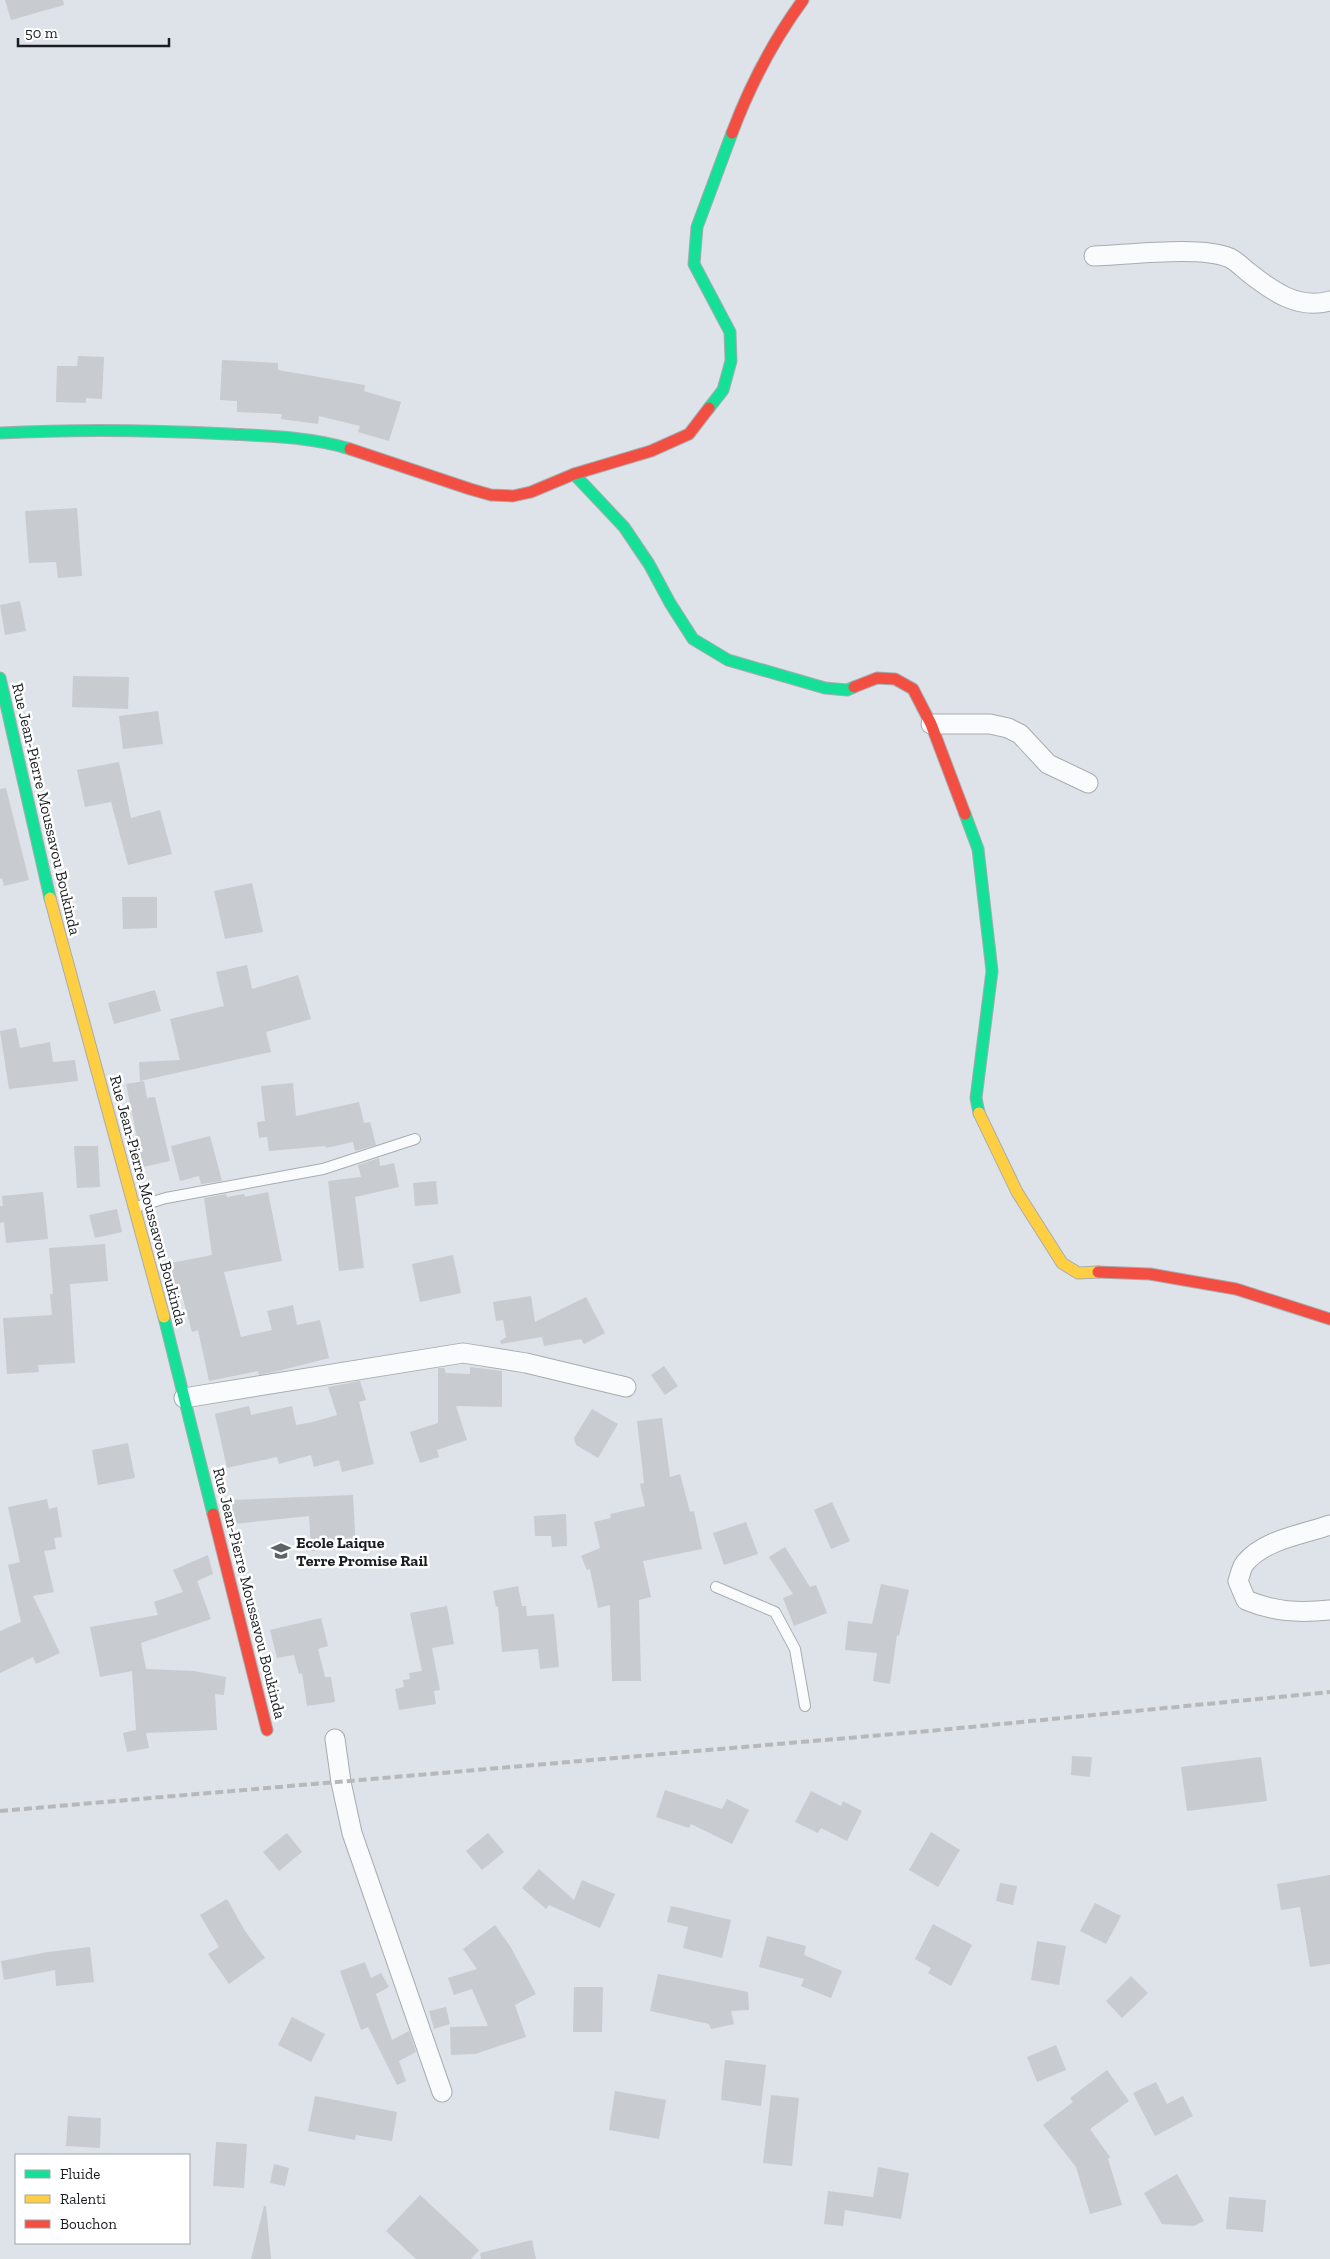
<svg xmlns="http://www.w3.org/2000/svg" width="1330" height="2259" font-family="'Zilla Slab',serif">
<rect width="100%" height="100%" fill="#dde3e9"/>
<g fill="#c8cbd0">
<path d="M 5,0 L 63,0 L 64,5 L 11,20 Z"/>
<path d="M 78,356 L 104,357 L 102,399 L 86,398 L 86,403 L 56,402 L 57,366 L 77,366 Z"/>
<path d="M 222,360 L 278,363 L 278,370 L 365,385 L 364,391 L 401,402 L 389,441 L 358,432 L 360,426 L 319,416 L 318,424 L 281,419 L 282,414 L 237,412 L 237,401 L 220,400 Z"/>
<path d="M 77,508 L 82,576 L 58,578 L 56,562 L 29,563 L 25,511 Z"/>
<path d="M 20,601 L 26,631 L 5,635 L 0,605 Z"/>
<path d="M 73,676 L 129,677 L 128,709 L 72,707 Z"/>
<path d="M 158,711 L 163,744 L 123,749 L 119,716 Z"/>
<path d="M 119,762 L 131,818 L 160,810 L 172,854 L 128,865 L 111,802 L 85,807 L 77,770 Z"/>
<path d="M 6,788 L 29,880 L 4,886 L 2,878 L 0,879 L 0,789 Z"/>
<path d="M 252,883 L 263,932 L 225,939 L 214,891 Z"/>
<path d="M 122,897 L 157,897 L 157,928 L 123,929 Z"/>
<path d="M 247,965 L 252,989 L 298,975 L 311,1019 L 266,1032 L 271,1052 L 140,1081 L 139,1062 L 180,1060 L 170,1019 L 224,1006 L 216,972 Z"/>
<path d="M 155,990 L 161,1011 L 114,1024 L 108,1003 Z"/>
<path d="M 16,1028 L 20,1048 L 50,1042 L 53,1062 L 75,1060 L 78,1081 L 9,1089 L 0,1031 Z"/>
<path d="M 144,1081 L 147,1098 L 155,1097 L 170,1161 L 143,1167 L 126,1084 Z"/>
<path d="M 293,1083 L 296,1116 L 359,1102 L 364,1123 L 370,1122 L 376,1145 L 355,1151 L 353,1142 L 326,1148 L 325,1146 L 269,1151 L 267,1137 L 259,1138 L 257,1122 L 265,1121 L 261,1086 Z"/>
<path d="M 210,1136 L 222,1181 L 201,1184 L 199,1176 L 180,1181 L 171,1146 Z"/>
<path d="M 74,1146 L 98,1146 L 100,1187 L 77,1188 Z"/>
<path d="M 379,1158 L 380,1166 L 394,1163 L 399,1187 L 355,1197 L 364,1268 L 339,1271 L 328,1181 L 361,1177 L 358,1165 Z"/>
<path d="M 436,1181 L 438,1204 L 415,1206 L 413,1183 Z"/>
<path d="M 43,1192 L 48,1239 L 6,1243 L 4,1222 L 0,1223 L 0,1206 L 3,1206 L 2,1196 Z"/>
<path d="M 268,1192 L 282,1261 L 224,1272 L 241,1337 L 272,1330 L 267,1311 L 293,1305 L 297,1325 L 320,1320 L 329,1358 L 278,1371 L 259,1375 L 258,1371 L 209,1381 L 198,1330 L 192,1332 L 180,1288 L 175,1289 L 171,1263 L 212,1255 L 204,1198 L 226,1194 L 227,1197 L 244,1194 L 245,1197 Z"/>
<path d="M 117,1209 L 122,1232 L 95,1238 L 89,1215 Z"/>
<path d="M 105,1244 L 108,1281 L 70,1284 L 75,1363 L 38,1365 L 39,1372 L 7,1374 L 3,1318 L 52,1315 L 50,1294 L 53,1294 L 49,1248 Z"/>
<path d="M 453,1255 L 461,1293 L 420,1302 L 412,1264 Z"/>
<path d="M 531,1296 L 535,1322 L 586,1297 L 605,1333 L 584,1344 L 581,1339 L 544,1346 L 542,1337 L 501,1344 L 500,1341 L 506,1337 L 503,1320 L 496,1321 L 493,1302 Z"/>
<path d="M 664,1366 L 678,1386 L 665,1395 L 651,1375 Z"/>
<path d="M 470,1367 L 502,1371 L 502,1407 L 456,1406 L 467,1440 L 437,1450 L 439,1457 L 420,1463 L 410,1432 L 438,1423 L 438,1368 L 444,1368 L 446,1373 L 470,1374 Z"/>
<path d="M 360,1381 L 366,1400 L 359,1402 L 374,1464 L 342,1472 L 339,1460 L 314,1467 L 311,1455 L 279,1464 L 277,1457 L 227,1468 L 215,1414 L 249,1406 L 251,1415 L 292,1406 L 296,1425 L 313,1422 L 337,1415 L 328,1387 Z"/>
<path d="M 592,1409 L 618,1424 L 598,1458 L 576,1445 L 574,1438 Z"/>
<path d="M 662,1418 L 670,1477 L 680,1474 L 690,1512 L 694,1511 L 702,1549 L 643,1561 L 651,1597 L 639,1600 L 641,1681 L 612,1681 L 610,1605 L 598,1608 L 590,1569 L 587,1570 L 581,1556 L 600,1548 L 594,1522 L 611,1518 L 610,1514 L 645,1506 L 640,1484 L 644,1483 L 637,1421 Z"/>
<path d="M 128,1443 L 135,1478 L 98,1485 L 92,1450 Z"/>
<path d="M 353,1495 L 356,1549 L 311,1551 L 309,1516 L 234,1524 L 231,1500 Z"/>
<path d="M 47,1499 L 49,1509 L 57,1507 L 62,1537 L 54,1538 L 56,1549 L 44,1551 L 54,1592 L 33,1596 L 60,1653 L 36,1664 L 33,1657 L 0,1673 L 0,1631 L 21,1622 L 8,1565 L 20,1562 L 8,1507 Z"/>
<path d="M 832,1502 L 850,1541 L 831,1549 L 814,1510 Z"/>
<path d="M 566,1514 L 567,1546 L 552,1547 L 551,1536 L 535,1536 L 534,1516 Z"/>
<path d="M 746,1522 L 758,1554 L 724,1565 L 713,1533 Z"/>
<path d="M 785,1547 L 810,1587 L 816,1585 L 827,1613 L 794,1626 L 783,1598 L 793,1594 L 769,1557 Z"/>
<path d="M 208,1555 L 213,1574 L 197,1581 L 211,1619 L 141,1643 L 146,1669 L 194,1671 L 226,1677 L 224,1695 L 215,1694 L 217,1730 L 146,1733 L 149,1748 L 127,1752 L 123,1733 L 136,1730 L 132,1671 L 100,1677 L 90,1627 L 158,1615 L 154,1602 L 183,1592 L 173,1570 Z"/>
<path d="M 881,1584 L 909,1590 L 899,1636 L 897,1635 L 890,1684 L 873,1681 L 877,1653 L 845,1650 L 848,1621 L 872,1624 Z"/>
<path d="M 518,1586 L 522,1606 L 526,1606 L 527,1616 L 554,1614 L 559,1667 L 540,1669 L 538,1649 L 502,1652 L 498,1606 L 496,1607 L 493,1591 Z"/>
<path d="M 447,1606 L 454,1644 L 432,1648 L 440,1690 L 434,1691 L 436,1704 L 399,1710 L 395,1689 L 404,1687 L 403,1680 L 410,1679 L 409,1673 L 422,1671 L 410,1613 Z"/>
<path d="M 321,1618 L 328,1646 L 318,1649 L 325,1677 L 331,1677 L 335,1702 L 307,1706 L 302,1673 L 299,1674 L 294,1655 L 277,1658 L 270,1630 Z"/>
<path d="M 1072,1756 L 1092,1757 L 1090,1777 L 1071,1775 Z"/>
<path d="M 1261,1757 L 1267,1801 L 1187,1811 L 1181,1767 Z"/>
<path d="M 665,1790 L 722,1809 L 727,1799 L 749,1810 L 732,1844 L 691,1824 L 689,1828 L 656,1817 Z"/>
<path d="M 811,1791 L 841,1806 L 843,1801 L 862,1811 L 847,1841 L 821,1828 L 818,1833 L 795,1822 Z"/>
<path d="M 931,1832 L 960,1850 L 938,1887 L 909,1870 Z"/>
<path d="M 287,1833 L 302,1852 L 279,1871 L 263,1852 Z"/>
<path d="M 488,1833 L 504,1852 L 482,1870 L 466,1851 Z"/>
<path d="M 539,1869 L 574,1900 L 582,1880 L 615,1894 L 600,1928 L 549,1905 L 546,1909 L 522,1888 Z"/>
<path d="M 1330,1875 L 1330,1964 L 1310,1967 L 1300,1907 L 1281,1910 L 1277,1884 Z"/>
<path d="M 1000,1883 L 1017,1886 L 1013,1905 L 996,1901 Z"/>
<path d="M 227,1899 L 245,1931 L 265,1958 L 229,1984 L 208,1954 L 219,1947 L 200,1915 Z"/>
<path d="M 1095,1903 L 1121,1916 L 1106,1944 L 1080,1931 Z"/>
<path d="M 671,1906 L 731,1920 L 722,1958 L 683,1948 L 688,1927 L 667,1922 Z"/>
<path d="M 933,1924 L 972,1945 L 951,1986 L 928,1973 L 931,1968 L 915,1959 Z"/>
<path d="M 495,1925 L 510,1946 L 536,1994 L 515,2005 L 526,2037 L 475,2054 L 451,2055 L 450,2027 L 488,2026 L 472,1989 L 454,1995 L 448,1978 L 477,1969 L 463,1949 Z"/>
<path d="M 767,1936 L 806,1946 L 804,1955 L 842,1971 L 831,1998 L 801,1986 L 804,1979 L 759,1967 Z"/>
<path d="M 1037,1941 L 1066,1946 L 1059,1985 L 1031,1980 Z"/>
<path d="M 90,1947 L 94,1982 L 56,1986 L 55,1970 L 4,1980 L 1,1961 L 48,1952 Z"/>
<path d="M 365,1962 L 371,1978 L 381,1973 L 389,1987 L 376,1994 L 392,2040 L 409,2031 L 416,2052 L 399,2061 L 406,2081 L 397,2085 L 368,2027 L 361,2030 L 340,1971 Z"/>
<path d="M 658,1974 L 748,1992 L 749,2010 L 731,2011 L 734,2024 L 711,2029 L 709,2024 L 650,2011 Z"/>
<path d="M 1131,1976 L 1148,1993 L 1122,2018 L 1106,2001 Z"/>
<path d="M 574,1987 L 603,1987 L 602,2032 L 573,2032 Z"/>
<path d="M 446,2007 L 450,2024 L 434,2029 L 429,2011 Z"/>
<path d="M 292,2017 L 325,2034 L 311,2062 L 278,2045 Z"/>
<path d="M 1056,2045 L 1066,2070 L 1037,2082 L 1027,2057 Z"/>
<path d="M 725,2060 L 766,2065 L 761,2106 L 721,2100 Z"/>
<path d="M 1107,2070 L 1129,2101 L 1090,2129 L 1110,2157 L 1108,2159 L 1122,2205 L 1090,2214 L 1076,2167 L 1043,2125 L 1073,2102 L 1070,2098 Z"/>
<path d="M 1156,2082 L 1167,2104 L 1183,2096 L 1193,2116 L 1155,2136 L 1133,2093 Z"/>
<path d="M 615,2091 L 666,2100 L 659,2139 L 609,2130 Z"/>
<path d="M 771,2095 L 799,2098 L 792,2166 L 763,2163 Z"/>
<path d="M 315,2096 L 397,2112 L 392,2141 L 356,2135 L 355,2140 L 308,2131 Z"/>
<path d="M 68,2116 L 101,2118 L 100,2148 L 66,2146 Z"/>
<path d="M 216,2142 L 247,2144 L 244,2188 L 213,2186 Z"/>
<path d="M 274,2164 L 289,2168 L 285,2186 L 270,2183 Z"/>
<path d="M 878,2167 L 909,2173 L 901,2219 L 845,2210 L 843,2226 L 824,2224 L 828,2191 L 873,2197 Z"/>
<path d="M 1177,2174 L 1204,2221 L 1194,2226 L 1162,2224 L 1144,2193 Z"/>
<path d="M 420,2195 L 479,2250 L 471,2259 L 416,2259 L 386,2231 Z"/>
<path d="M 1229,2197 L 1266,2200 L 1263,2232 L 1226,2229 Z"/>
<path d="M 264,2206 L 266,2206 L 271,2259 L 251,2259 Z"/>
<path d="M 532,2240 L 536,2259 L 481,2259 L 480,2253 Z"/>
</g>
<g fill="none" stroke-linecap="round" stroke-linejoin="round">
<defs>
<g id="lane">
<path d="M 136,1207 L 166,1198 L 323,1169 L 415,1139"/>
<path d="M 716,1587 L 775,1612 L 795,1649 L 805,1706"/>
</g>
<g id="street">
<path d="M 1094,256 C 1127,255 1202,245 1230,258 C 1236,261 1242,267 1248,272 C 1272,291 1298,310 1330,301"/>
<path d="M 931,724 L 990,724 L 1008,728 L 1020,734 L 1048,764 L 1088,783"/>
<path d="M 184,1398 L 463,1353 L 526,1363 L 626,1387"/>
<path d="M 1330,1525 C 1302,1535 1265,1539 1245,1563 C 1241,1568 1240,1576 1238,1581 L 1246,1600 C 1274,1612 1299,1613 1330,1610"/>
<path d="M 335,1739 L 341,1782 L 352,1833 L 442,2092"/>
</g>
<g id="fast">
<path d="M 709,408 L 723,390 L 731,361 L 730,332 L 694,264 L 697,227 L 732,133"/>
<path d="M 0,433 C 76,429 153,430 229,434 C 268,436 312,437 350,449"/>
<path d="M 574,474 L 624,527 L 649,564 L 670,603 L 693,639 L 728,660 L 825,688 L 847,690 L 854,687"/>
<path d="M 0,678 L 50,898"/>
<path d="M 965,814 L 978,849 L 992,971 L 976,1098 L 979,1113"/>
<path d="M 164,1317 L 213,1514"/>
</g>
<g id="slow">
<path d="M 50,898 L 164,1317"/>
<path d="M 979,1113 L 1017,1192 L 1062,1263 L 1078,1273 L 1098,1272"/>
</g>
<g id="jam">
<path d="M 732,133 C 750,85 773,41 803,0"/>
<path d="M 350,449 L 470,489 L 491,495 L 513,496 L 531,492 L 574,474 L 651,451 L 689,434 L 709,408"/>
<path d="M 854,687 L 877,678 L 895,679 L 913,689 L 931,724 L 965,814"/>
<path d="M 1098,1272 L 1150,1274 L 1236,1289 L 1330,1319"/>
<path d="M 213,1514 L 267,1730"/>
</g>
</defs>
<use href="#lane" stroke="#a7acb0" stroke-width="12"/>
<use href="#street" stroke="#a7acb0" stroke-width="21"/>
<use href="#fast" stroke="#a7acb0" stroke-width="13"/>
<use href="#slow" stroke="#a7acb0" stroke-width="13"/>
<use href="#jam" stroke="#a7acb0" stroke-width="13"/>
<use href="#lane" stroke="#fafbfc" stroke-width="10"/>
<use href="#street" stroke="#fafbfc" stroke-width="19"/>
<use href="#fast" stroke="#16e098" stroke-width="11"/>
<use href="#slow" stroke="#ffcf43" stroke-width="11"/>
<use href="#jam" stroke="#f24e42" stroke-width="11"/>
<path stroke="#b7b8ba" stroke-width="4" stroke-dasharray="8 4" stroke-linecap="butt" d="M 0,1811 L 929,1731 L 1330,1692"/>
</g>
<defs>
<symbol id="school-bare" viewBox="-9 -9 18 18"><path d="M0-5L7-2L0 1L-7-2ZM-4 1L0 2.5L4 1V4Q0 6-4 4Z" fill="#5e6368" stroke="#fff" stroke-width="2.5" paint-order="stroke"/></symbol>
</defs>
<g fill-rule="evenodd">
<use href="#school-bare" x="267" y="1537" width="28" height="28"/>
</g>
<g text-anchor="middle" stroke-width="5" stroke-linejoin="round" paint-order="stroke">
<g font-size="16" fill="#1a1e22" stroke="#fff">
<text transform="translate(47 809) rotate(77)" y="6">Rue Jean-Pierre Moussavou Boukinda</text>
<text transform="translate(149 1200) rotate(75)" y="6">Rue Jean-Pierre Moussavou Boukinda</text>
<text transform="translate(250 1593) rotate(76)" y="6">Rue Jean-Pierre Moussavou Boukinda</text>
</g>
<g font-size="16" font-weight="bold" fill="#1a1e22" stroke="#fff" text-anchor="start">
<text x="296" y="1548">Ecole Laique<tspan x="296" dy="18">Terre Promise Rail</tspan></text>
</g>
</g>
<rect x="15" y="2154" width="175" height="90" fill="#ffffff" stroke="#a3a5a7"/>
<rect x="25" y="2170" width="25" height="8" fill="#16e098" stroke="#a3a5a7"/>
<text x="60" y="2179" font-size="15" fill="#1a1e22">Fluide</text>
<rect x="25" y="2195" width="25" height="8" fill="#ffcf43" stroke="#a3a5a7"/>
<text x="60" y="2204" font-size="15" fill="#1a1e22">Ralenti</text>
<rect x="25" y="2220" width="25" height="8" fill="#f24e42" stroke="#a3a5a7"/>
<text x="60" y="2229" font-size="15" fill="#1a1e22">Bouchon</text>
<path d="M18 38v8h151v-8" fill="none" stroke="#1a1e22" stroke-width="2.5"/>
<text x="25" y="38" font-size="15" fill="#1a1e22" stroke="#ffffff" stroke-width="4" paint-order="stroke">50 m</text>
</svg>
